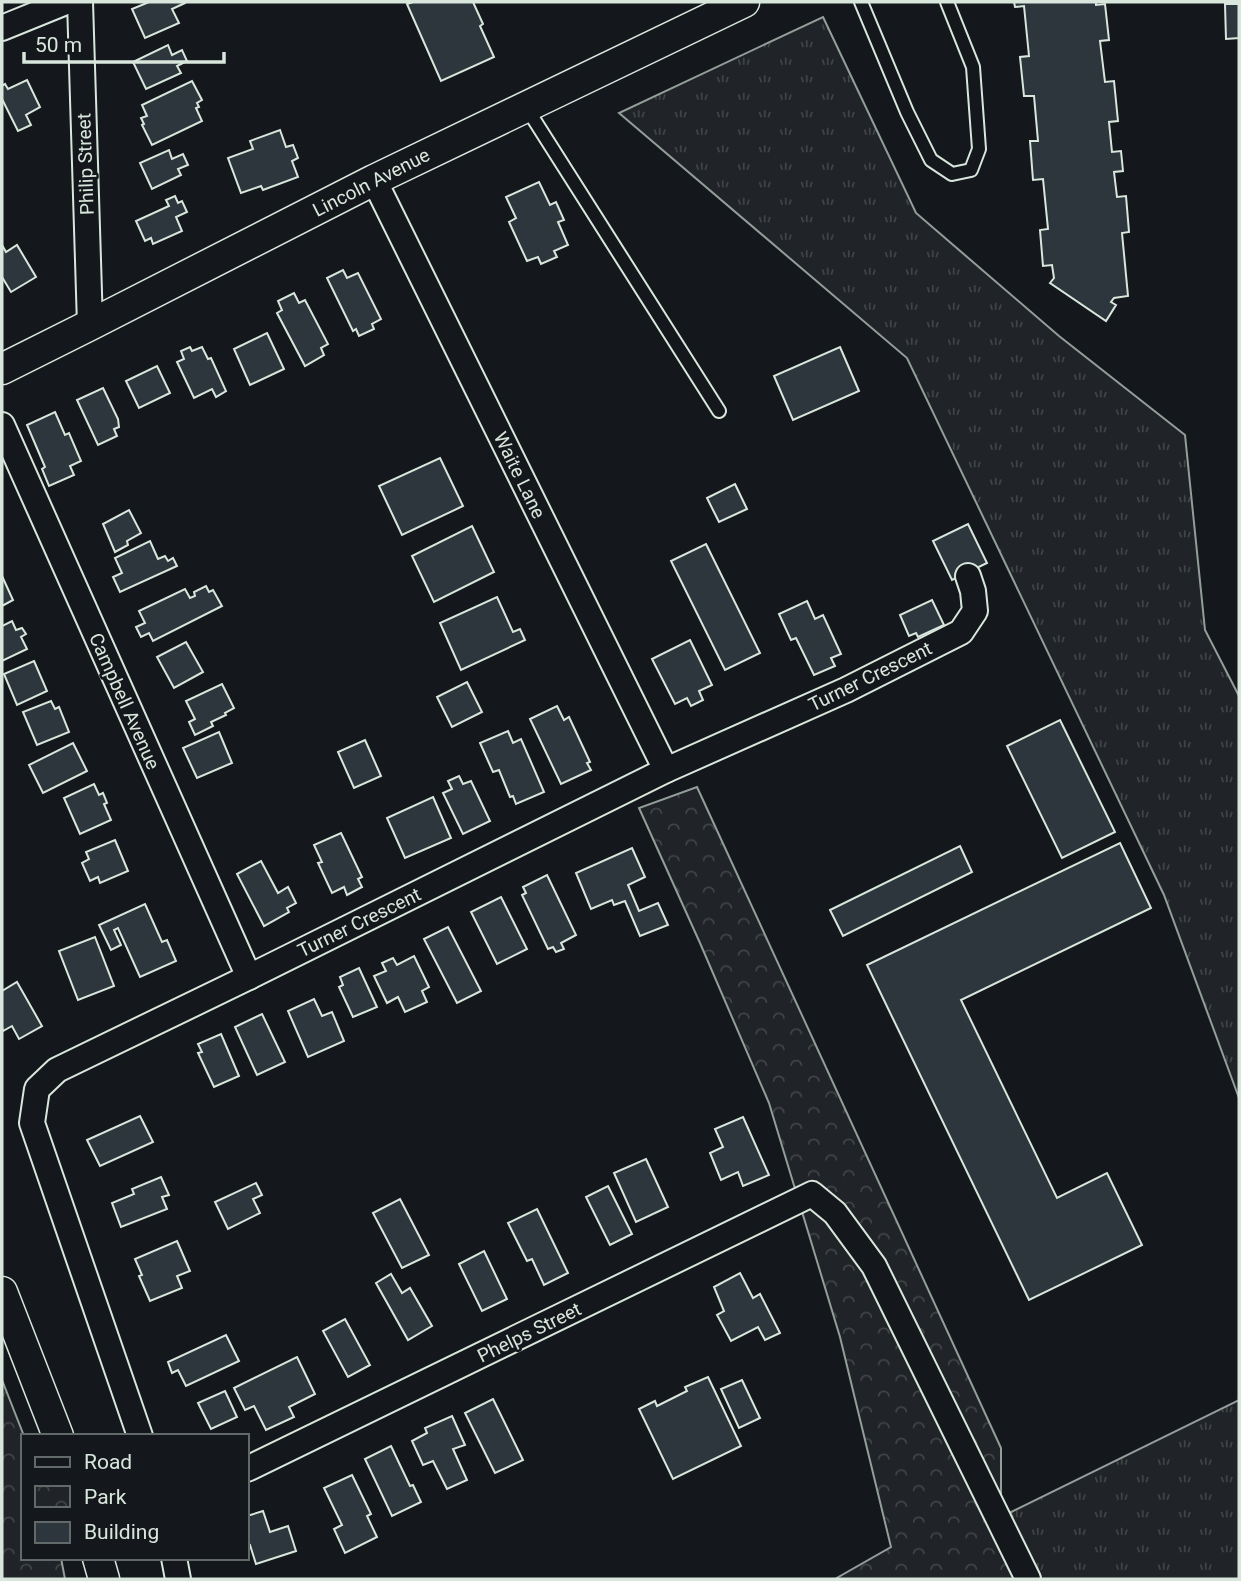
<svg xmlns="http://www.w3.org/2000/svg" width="1241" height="1581" font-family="Roboto,sans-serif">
<defs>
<pattern id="grass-tufts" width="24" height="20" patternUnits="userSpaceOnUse" patternTransform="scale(1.75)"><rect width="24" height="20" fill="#202428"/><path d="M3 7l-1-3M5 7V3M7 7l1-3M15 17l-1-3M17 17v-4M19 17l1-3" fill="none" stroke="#404447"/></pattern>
<pattern id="park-crowns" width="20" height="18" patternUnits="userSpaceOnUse" patternTransform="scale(1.75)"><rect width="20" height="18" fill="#202428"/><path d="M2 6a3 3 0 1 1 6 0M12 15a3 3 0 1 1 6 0" fill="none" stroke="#404447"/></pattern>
</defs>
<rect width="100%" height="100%" fill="#14181c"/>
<g fill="url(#grass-tufts)" stroke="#939e99" stroke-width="2">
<path d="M 823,17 L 916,213 L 1059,336 L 1185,435 L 1205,630 L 1239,696 L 1239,1098 L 1164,895 L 907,358 L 619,113 Z"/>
<path d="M 1239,1400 L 1239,1579 L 1029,1579 L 1001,1517 Z"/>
</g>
<g fill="url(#park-crowns)" stroke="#939e99" stroke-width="2">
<path d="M 697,787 L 1001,1448 L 1001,1517 L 1029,1579 L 835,1579 L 891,1547 L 840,1337 L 769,1103 L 700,943 L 639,808 Z"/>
<path d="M 2,1380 L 24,1436 L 23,1436 L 23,1558 L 61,1558 L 65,1579 L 2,1579 Z"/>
</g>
<g fill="#2c363c" stroke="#d8e6dc" stroke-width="2">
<path d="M 149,2 L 185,2 L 185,3 L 172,9 L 179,23 L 145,38 L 132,9 Z"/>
<path d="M 413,2 L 473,2 L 483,24 L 480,26 L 494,57 L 441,81 L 407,4 Z"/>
<path d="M 1014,2 L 1096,2 L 1096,5 L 1105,4 L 1109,40 L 1100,41 L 1105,82 L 1114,81 L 1118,121 L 1109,122 L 1112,152 L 1121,151 L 1123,171 L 1114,172 L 1117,197 L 1126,196 L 1129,232 L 1122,233 L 1128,296 L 1114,298 L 1111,302 L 1116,305 L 1106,321 L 1050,283 L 1054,278 L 1052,265 L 1043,266 L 1040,230 L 1048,229 L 1043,179 L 1033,180 L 1030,141 L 1038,141 L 1034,96 L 1024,96 L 1020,57 L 1029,56 L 1024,6 L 1015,7 Z"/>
<path d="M 1225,4 L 1239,4 L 1239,38 L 1226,39 Z"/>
<path d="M 168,45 L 172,55 L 182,50 L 187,61 L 177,66 L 181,73 L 146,89 L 133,62 Z"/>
<path d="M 27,80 L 40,107 L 26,115 L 31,125 L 18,131 L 2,99 L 2,86 L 5,84 L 8,89 Z"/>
<path d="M 192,81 L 202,100 L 197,103 L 199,107 L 196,108 L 202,121 L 152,145 L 142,125 L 144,124 L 141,118 L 147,116 L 142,105 Z"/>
<path d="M 280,130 L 286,147 L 293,145 L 298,158 L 292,161 L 298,177 L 263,190 L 261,186 L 241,193 L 228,158 L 253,149 L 250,141 Z"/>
<path d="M 169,150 L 172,159 L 183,154 L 188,165 L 178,169 L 181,175 L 152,189 L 140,163 Z"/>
<path d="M 539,182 L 550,205 L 556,202 L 564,220 L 558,222 L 568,245 L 554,251 L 557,257 L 541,264 L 538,257 L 527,261 L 509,222 L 516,218 L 506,197 Z"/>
<path d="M 175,196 L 178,203 L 182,201 L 187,212 L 176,217 L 182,231 L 153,244 L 151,238 L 145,241 L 136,221 L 169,206 L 166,200 Z"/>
<path d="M 2,245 L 6,252 L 17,245 L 36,277 L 11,292 L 2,277 Z"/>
<path d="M 343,270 L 347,278 L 358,273 L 381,319 L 372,324 L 374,329 L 359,336 L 356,329 L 353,331 L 327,278 Z"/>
<path d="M 294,293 L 299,303 L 305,300 L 328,344 L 321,348 L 324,355 L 305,366 L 277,313 L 282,310 L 278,301 Z"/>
<path d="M 267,333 L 284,369 L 250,385 L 234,349 Z"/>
<path d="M 190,347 L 192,351 L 202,347 L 208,359 L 211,358 L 226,391 L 216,397 L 212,389 L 194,398 L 177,362 L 184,359 L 181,351 Z"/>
<path d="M 840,347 L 859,391 L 793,420 L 774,376 Z"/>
<path d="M 157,366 L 170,393 L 139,408 L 126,381 Z"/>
<path d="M 103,388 L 118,419 L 119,427 L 114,429 L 117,436 L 98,445 L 77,400 Z"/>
<path d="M 55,412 L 65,435 L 69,433 L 81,461 L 70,466 L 74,475 L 49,486 L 42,469 L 45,467 L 27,425 Z"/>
<path d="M 440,458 L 463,506 L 402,535 L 379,486 Z"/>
<path d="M 735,484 L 747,509 L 719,522 L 707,498 Z"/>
<path d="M 129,510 L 141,533 L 127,541 L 128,545 L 115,552 L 103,524 Z"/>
<path d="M 968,524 L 987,563 L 952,580 L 933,541 Z"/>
<path d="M 472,526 L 494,572 L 434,602 L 412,556 Z"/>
<path d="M 150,541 L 158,559 L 165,556 L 168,561 L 173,558 L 177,566 L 120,592 L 113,577 L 122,573 L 115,558 Z"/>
<path d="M 706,544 L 760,653 L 725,670 L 671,561 Z"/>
<path d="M 2,576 L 13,600 L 2,606 Z"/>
<path d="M 206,586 L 209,592 L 213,590 L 222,606 L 153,641 L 149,633 L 141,637 L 136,627 L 145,623 L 139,611 L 185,589 L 190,598 L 195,596 L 194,592 Z"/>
<path d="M 497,597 L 513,632 L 520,629 L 525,640 L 461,670 L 440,623 Z"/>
<path d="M 932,600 L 944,625 L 918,637 L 916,633 L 909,636 L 900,615 Z"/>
<path d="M 807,601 L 815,619 L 823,615 L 841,654 L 831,658 L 835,666 L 814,675 L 796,638 L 791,640 L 779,614 Z"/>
<path d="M 12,621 L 16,630 L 22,628 L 26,634 L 21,637 L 27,649 L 2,661 L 2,626 Z"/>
<path d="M 690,640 L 712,685 L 699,691 L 703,700 L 691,706 L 687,698 L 675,704 L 652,659 Z"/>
<path d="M 186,642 L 203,672 L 174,688 L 157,657 Z"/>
<path d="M 34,661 L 47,691 L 17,705 L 4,674 Z"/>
<path d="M 467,682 L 482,712 L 452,727 L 437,697 Z"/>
<path d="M 222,684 L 234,708 L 225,713 L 226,715 L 211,722 L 213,726 L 195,735 L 189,722 L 195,719 L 186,701 Z"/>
<path d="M 51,701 L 55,709 L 59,707 L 69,732 L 37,745 L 23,712 Z"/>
<path d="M 557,706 L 564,720 L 569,717 L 590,762 L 587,763 L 591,770 L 561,784 L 530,719 Z"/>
<path d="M 1060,720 L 1115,832 L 1062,858 L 1007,746 Z"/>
<path d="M 508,731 L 513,743 L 521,739 L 544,792 L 516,804 L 513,796 L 510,797 L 499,770 L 493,772 L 480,743 Z"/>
<path d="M 219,732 L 232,763 L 197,778 L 183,748 Z"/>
<path d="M 365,740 L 381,776 L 354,788 L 338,752 Z"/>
<path d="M 73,743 L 87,771 L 43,793 L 29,765 Z"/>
<path d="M 459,776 L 463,784 L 471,781 L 490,821 L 463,834 L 443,793 L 452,789 L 448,781 Z"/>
<path d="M 94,784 L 99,795 L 103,793 L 107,803 L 104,804 L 111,820 L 80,834 L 64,798 Z"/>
<path d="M 433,797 L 451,838 L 405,858 L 387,818 Z"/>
<path d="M 341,833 L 362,877 L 358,879 L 362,887 L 347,895 L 344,887 L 332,893 L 318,863 L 322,862 L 314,845 Z"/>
<path d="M 115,840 L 128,871 L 100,883 L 98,877 L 90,881 L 82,863 L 89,859 L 86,852 Z"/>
<path d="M 1120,843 L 1151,908 L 961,1000 L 1057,1198 L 1107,1173 L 1142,1245 L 1029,1300 L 867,965 Z"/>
<path d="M 960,846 L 972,872 L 843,936 L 830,910 Z"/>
<path d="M 632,848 L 645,877 L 628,885 L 639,911 L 658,903 L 668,925 L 640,936 L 625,901 L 614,905 L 612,900 L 591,909 L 576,873 Z"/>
<path d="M 261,861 L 278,893 L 288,887 L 296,903 L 287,908 L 289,912 L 264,926 L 237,874 Z"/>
<path d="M 547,875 L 576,935 L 561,943 L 564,949 L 556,952 L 553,947 L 548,949 L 522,895 L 526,893 L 523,887 Z"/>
<path d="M 501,897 L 527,949 L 497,964 L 471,912 Z"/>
<path d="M 145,904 L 162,942 L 167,940 L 176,961 L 140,977 L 118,928 L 114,930 L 121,945 L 111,950 L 99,925 Z"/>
<path d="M 448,927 L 481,991 L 457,1003 L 424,939 Z"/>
<path d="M 95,937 L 114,986 L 78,1000 L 59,951 Z"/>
<path d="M 414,956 L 429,987 L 422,991 L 427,1002 L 405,1012 L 398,997 L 387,1003 L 374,976 L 386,971 L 382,963 L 393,958 L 397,965 Z"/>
<path d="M 359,968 L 377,1007 L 353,1017 L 339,987 L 343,985 L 340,977 Z"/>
<path d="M 17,982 L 42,1026 L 19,1039 L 12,1026 L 3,1031 L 2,1027 L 2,991 Z"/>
<path d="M 314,999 L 322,1016 L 332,1012 L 344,1041 L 308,1057 L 288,1011 Z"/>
<path d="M 262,1014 L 285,1062 L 257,1075 L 235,1027 Z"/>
<path d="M 221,1034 L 239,1076 L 214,1087 L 198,1053 L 202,1052 L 198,1044 Z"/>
<path d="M 140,1116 L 153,1142 L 100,1166 L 87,1140 Z"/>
<path d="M 743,1117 L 769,1175 L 743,1186 L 738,1172 L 721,1180 L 710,1153 L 723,1147 L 715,1129 Z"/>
<path d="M 646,1159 L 668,1207 L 636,1222 L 614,1173 Z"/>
<path d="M 161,1177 L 169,1195 L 162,1197 L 167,1209 L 121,1227 L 112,1203 L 134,1194 L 132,1189 Z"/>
<path d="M 256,1183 L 262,1195 L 253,1199 L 260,1213 L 228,1229 L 215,1202 Z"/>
<path d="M 608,1186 L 632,1234 L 610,1245 L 586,1197 Z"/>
<path d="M 400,1199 L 429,1255 L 402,1268 L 373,1213 Z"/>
<path d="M 537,1209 L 568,1273 L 544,1285 L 532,1259 L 527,1261 L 508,1223 Z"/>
<path d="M 177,1241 L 190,1271 L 177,1276 L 182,1288 L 150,1301 L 139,1276 L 142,1275 L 135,1259 Z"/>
<path d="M 484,1251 L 507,1299 L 482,1311 L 459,1264 Z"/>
<path d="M 740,1273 L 753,1298 L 760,1294 L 780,1333 L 765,1340 L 758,1327 L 731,1341 L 717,1315 L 724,1311 L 714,1287 Z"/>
<path d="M 391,1274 L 402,1293 L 410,1288 L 432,1326 L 408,1340 L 376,1283 Z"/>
<path d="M 345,1319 L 370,1365 L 348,1377 L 323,1331 Z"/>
<path d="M 226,1335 L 239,1361 L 186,1386 L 178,1370 L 172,1373 L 168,1362 Z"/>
<path d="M 297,1357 L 315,1394 L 289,1407 L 294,1417 L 266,1430 L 254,1406 L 245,1410 L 234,1388 Z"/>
<path d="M 708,1377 L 741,1446 L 673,1479 L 639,1409 L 655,1401 L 657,1406 L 687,1391 L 685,1387 Z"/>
<path d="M 742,1380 L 760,1418 L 739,1428 L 721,1389 Z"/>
<path d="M 225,1391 L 237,1417 L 211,1429 L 198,1403 Z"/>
<path d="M 493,1399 L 523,1460 L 495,1473 L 465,1413 Z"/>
<path d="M 452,1416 L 465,1445 L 453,1449 L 467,1480 L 447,1489 L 433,1461 L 423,1465 L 412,1441 L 427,1433 L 425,1428 Z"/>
<path d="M 391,1446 L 410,1486 L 413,1485 L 421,1502 L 392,1516 L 365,1459 Z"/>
<path d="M 352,1475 L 371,1514 L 367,1516 L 377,1537 L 345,1553 L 334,1529 L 342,1525 L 324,1488 Z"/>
<path d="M 263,1511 L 270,1532 L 288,1526 L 296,1551 L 256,1564 L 250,1545 L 247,1546 L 247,1516 Z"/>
</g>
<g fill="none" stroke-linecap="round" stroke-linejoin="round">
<defs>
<g id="service">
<path d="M 861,2 L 907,112 L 931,160 L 952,174 L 971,170 L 979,149 L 973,67 L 947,2"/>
<path d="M 526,107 L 719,411"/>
</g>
<g id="minor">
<path d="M 80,2 L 90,325"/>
<path d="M 2,28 L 66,2"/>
<path d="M 374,180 L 666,770"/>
<path d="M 2,425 L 249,977"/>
<path d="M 140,1436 L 32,1123 L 37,1089 L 57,1070 L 249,977 L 666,770 L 846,690 L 961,632 L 975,611 L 973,591 L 968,576"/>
<path d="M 247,1469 L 812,1194 L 835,1213 L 874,1266 L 1028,1579"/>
<path d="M 174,1558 L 178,1579"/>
</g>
<g id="tertiary">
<path d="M 2,369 L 90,325 L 374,180 L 744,2"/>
<path d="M 2,1292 L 58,1436"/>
<path d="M 98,1558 L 104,1579"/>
</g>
</defs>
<use href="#service" stroke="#d8e6dc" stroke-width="16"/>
<use href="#minor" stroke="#d8e6dc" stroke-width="28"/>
<use href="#tertiary" stroke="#d8e6dc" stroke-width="33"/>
<use href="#service" stroke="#14181c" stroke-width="12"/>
<use href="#minor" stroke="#14181c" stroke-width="24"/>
<use href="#tertiary" stroke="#14181c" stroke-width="30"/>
</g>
<g text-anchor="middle" stroke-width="5" stroke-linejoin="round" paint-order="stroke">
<g font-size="19" fill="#d8e6dc" stroke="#14181c">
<text transform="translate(85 164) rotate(-92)" y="7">Philip Street</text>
<text transform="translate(371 182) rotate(-27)" y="7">Lincoln Avenue</text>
<text transform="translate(520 475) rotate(64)" y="7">Waite Lane</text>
<text transform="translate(870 676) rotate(-26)" y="7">Turner Crescent</text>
<text transform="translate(125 701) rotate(66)" y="7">Campbell Avenue</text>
<text transform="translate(359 922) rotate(-26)" y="7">Turner Crescent</text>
<text transform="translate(529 1332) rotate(-26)" y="7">Phelps Street</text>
</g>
</g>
<rect width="1241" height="1581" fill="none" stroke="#d8e6dc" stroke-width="7"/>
<rect x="21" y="1434" width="228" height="126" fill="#14181c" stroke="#626a69" stroke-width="2"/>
<rect x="35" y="1457" width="35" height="10" fill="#14181c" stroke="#626a69" stroke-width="2"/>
<text x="84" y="1469" font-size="21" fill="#d8e6dc">Road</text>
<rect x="35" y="1486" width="35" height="21" fill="url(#park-crowns)" stroke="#626a69" stroke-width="2"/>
<text x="84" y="1504" font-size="21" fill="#d8e6dc">Park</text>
<rect x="35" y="1522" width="35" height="21" fill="#2c363c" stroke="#626a69" stroke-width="2"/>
<text x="84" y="1539" font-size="21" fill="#d8e6dc">Building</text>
<path d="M24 52v10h200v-10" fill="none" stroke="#d8e6dc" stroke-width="3.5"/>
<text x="35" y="52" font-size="21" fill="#d8e6dc" stroke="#14181c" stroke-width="5" paint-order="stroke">50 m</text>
</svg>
